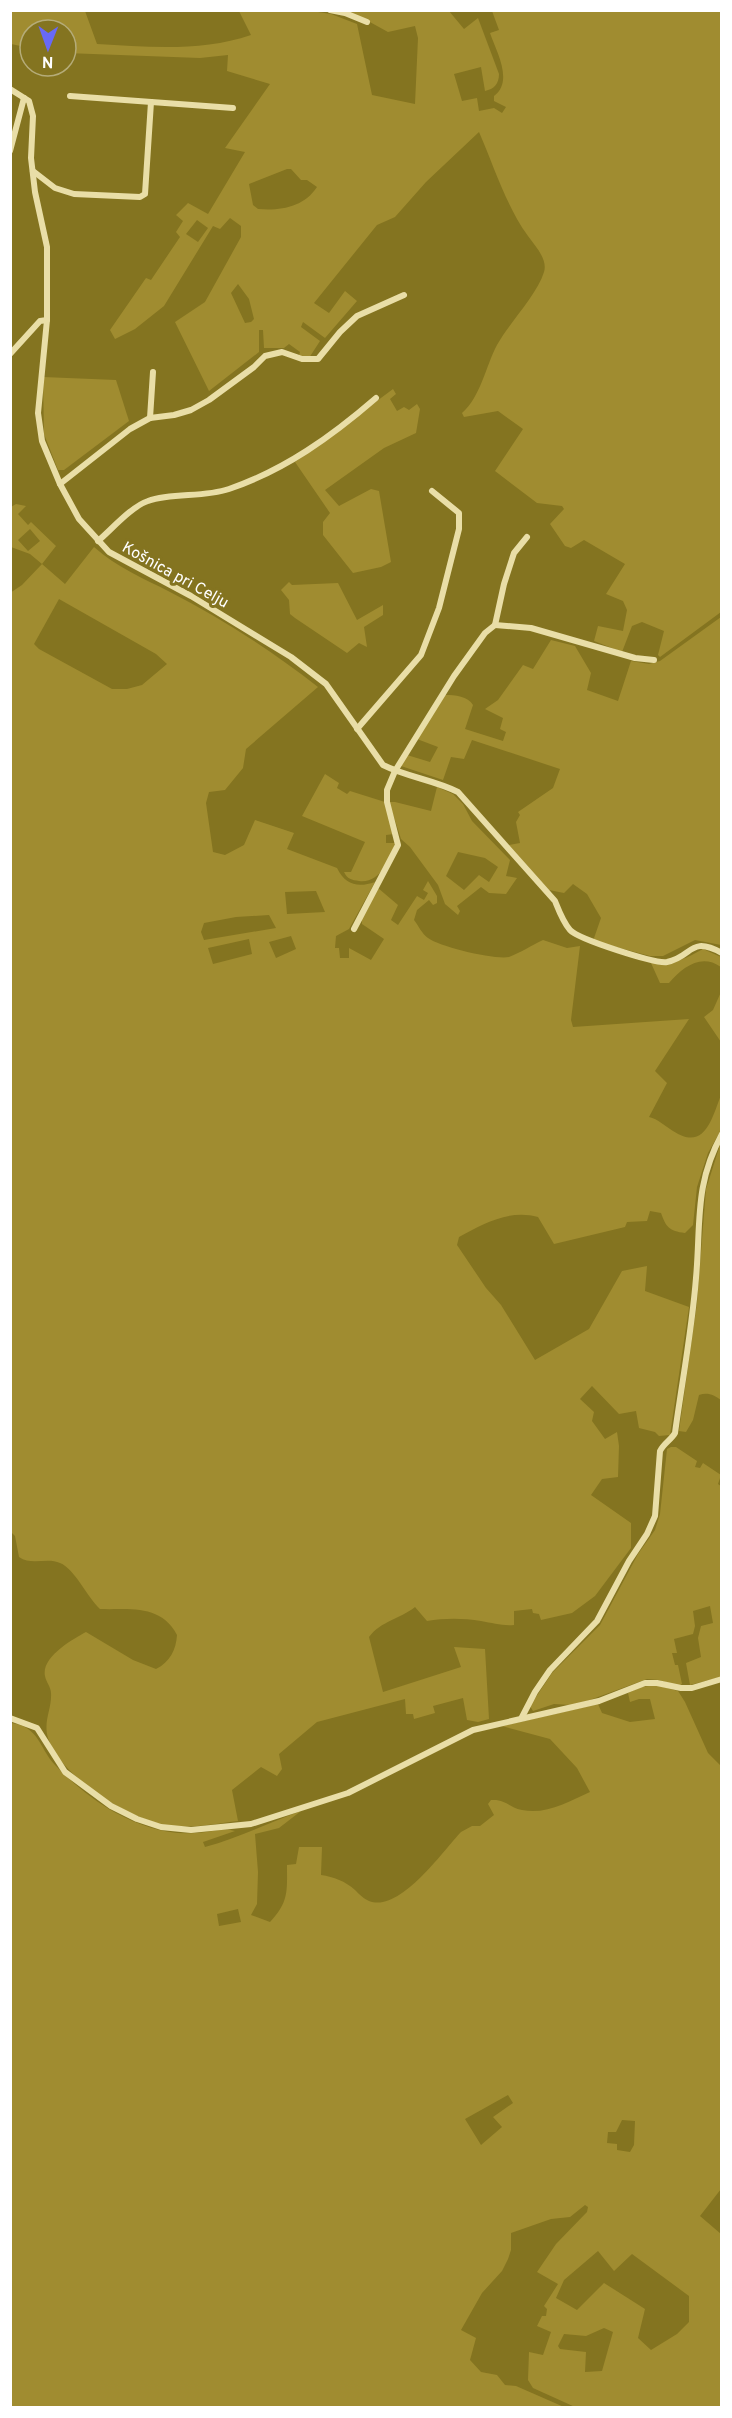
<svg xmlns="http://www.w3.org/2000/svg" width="732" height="2418" font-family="Overpass,sans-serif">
<rect width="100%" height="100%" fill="#847420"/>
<g fill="#a08c30" fill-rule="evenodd">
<path d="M 305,10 L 331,14 L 357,24 L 372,95 L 415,104 L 418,38 L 415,26 L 388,32 L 368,21 L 336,11 L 449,11 L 464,29 L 478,18 L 499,74 C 499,84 494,89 485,91 L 481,67 L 454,74 L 462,101 L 477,98 L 479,111 L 494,108 L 502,113 L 506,107 L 494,101 L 494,96 C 514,81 496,51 490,33 L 499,30 L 492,11 L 721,11 L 721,612 L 660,657 L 658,655 L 664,631 L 642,622 L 632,626 L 622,652 L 594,641 L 598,626 L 623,631 L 627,610 L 623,601 L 606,594 L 625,564 L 584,540 L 571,548 L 565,546 L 550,524 L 564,509 L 562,506 L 537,503 L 495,471 L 523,429 L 498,411 L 464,417 L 462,413 C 481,396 485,368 497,345 C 509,323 537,295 544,272 C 548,259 535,246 528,236 C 506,206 494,166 479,132 L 426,182 L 395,217 L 377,225 L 314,303 L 329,313 L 345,291 L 357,301 L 325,338 L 303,322 L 301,327 L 320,341 L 309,358 L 298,358 L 300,352 L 289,344 L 284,348 L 264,348 L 263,330 L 259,330 L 259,352 L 209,391 L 175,322 L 205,302 L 241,237 L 241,226 L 230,218 L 220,229 L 213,226 L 164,306 L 135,329 L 115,339 L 110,330 L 146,278 L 151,280 L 180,237 L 176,232 L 183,221 L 176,215 L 188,203 L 208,214 L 245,152 L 225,148 L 270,84 L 227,71 L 228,55 L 200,58 L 66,53 L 66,30 L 30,30 L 30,48 L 11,44 L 10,11 L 85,11 L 97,44 C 148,47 202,52 251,35 L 239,11 ZM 287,169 L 291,169 L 301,180 L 307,180 L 317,187 C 304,207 281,211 258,209 L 253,205 L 249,184 ZM 197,220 L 208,228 L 198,242 L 186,234 ZM 238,284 L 249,299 L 254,319 L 251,322 L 245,323 L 231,293 Z"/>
<path d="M 43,377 L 116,380 L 129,421 L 64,470 L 58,470 L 44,434 Z"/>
<path d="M 393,389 L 396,394 L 390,399 L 397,411 L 404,407 L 409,410 L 417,404 L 420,409 L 416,433 L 384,448 L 325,490 L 339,506 L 371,489 L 379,491 L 391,562 L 381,567 L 353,573 L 323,535 L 323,522 L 330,513 L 295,462 Z"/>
<path d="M 16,504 L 26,506 L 18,514 L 28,525 L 31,522 L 56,546 L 42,564 L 65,584 L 94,547 C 116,567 143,578 170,592 C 221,618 272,651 318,687 L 246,749 L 243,768 L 225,790 L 209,792 L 206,803 L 213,852 L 225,855 L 244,845 L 255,820 L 294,833 L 287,849 L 337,868 C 345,885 358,888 375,882 L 349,929 L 336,936 L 335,948 L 339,948 L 340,958 L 349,958 L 349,948 L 371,960 L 384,939 L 362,924 L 362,919 L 378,888 L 398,905 L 391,920 L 398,925 L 417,896 L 424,900 L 428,893 L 423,890 L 428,881 L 437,896 L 437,903 L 433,905 L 429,900 L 417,910 L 414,920 C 418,925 422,934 428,938 C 440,947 495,960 509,957 C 520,953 532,945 543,940 L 567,948 L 580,946 L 571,1020 L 573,1027 L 689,1019 L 655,1071 L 667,1083 L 649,1117 C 658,1119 665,1126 673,1131 C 705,1152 712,1118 721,1095 L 722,1128 L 708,1153 L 697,1187 L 693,1225 L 685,1233 C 669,1231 666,1227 661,1213 L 650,1211 L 647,1221 L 627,1222 L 625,1227 L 554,1244 L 538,1217 C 509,1209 483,1224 459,1237 L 457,1245 L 486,1288 L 501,1305 L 535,1360 L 589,1329 L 622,1271 L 647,1266 L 645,1291 L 689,1307 L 670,1435 L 659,1436 L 655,1432 L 639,1428 L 636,1411 L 619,1414 L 592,1386 L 580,1399 L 594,1412 L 592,1421 L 605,1439 L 617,1432 L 619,1446 L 618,1477 L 602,1479 L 591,1495 L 631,1523 L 631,1548 L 595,1596 L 572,1613 L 541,1620 L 539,1614 L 533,1613 L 532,1609 L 514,1611 L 514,1625 C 502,1626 493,1623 481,1621 C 463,1618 444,1618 427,1621 L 415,1607 C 400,1619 381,1621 369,1637 L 383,1692 L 461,1667 L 454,1647 L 485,1649 L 489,1719 L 478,1722 L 467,1720 L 463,1698 L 433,1706 L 435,1713 L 414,1719 L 413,1714 L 406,1714 L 405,1699 L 317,1722 L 279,1754 L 282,1769 L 277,1776 L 261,1767 L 232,1790 L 238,1821 C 214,1824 189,1829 165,1825 C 127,1818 60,1776 48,1738 C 43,1721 52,1709 51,1693 C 51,1687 46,1682 45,1676 C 41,1657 73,1639 86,1632 L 133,1660 L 156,1669 C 170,1662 176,1650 177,1635 C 161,1604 129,1610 100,1609 C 87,1597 75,1569 60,1563 C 47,1557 32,1566 19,1557 L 15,1536 L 11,1532 L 10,593 L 22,585 L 42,564 L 30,554 L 11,547 L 11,507 ZM 30,529 L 40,541 L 28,551 L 18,540 ZM 59,599 L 156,654 L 167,664 L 142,685 L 127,689 L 112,689 L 39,649 L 34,644 ZM 316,891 L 325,912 L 287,914 L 285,892 ZM 269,915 L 276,928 L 204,940 L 201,932 L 204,923 L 236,917 ZM 291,936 L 296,949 L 276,958 L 269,942 ZM 249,939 L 252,954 L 213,964 L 208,948 Z"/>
<path d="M 289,582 L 292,585 L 338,583 L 357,620 L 383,605 L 383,615 L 364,627 L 367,647 L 359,643 L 347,653 L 295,618 L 290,614 L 289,600 L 281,590 Z"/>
<path d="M 721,617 L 721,945 L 695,940 L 663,956 L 650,956 L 593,941 L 601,918 L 587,894 L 573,884 L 564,893 L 549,890 L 509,845 L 520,843 L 516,822 L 520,815 L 518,812 L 553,788 L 560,769 L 472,740 L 464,759 L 451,757 L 443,780 L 401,766 L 407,755 L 430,762 L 438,747 L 417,739 L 445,695 C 455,695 468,696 473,705 L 465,729 L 503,741 L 506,732 L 500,729 L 503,718 L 485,709 L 498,700 L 523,665 L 533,669 L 551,640 L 575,646 L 591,673 L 587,690 L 618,701 L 631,661 L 649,664 L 660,661 Z"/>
<path d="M 325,774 L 339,783 L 337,788 L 347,794 L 350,791 L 385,802 L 394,834 L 386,835 L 386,843 L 395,843 C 391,860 379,884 359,881 C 352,880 347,879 344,872 L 351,872 L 365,842 L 302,816 Z"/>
<path d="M 437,787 L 453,794 L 463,804 L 472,821 L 510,860 L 506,876 L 517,878 L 506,894 L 489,893 L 481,887 L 457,906 L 460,911 L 458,915 L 445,904 L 438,885 L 410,847 L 401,839 L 389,802 L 395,802 L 431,811 ZM 458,852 L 485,858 L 498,867 L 489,882 L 479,875 L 464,890 L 446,876 Z"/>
<path d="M 703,949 L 721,957 L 721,967 C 701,953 683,967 669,983 L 660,983 L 651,963 C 672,965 685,959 703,949 Z"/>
<path d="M 721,992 L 721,1042 L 704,1017 L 713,1010 Z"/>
<path d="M 721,1142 L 721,1400 C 714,1395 708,1392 699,1395 L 693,1420 L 686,1432 L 679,1431 L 697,1303 L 706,1189 Z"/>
<path d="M 671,1447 L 676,1447 L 697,1461 L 695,1467 L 700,1468 L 703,1463 L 721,1475 L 718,1484 L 722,1487 L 721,1677 L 690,1685 L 686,1663 L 701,1657 L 698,1638 L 701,1626 L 713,1623 L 710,1606 L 693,1611 L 695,1626 L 693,1634 L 674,1639 L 677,1653 L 672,1653 L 675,1665 L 678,1665 L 682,1684 L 677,1686 L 659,1680 L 647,1679 L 587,1701 L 571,1705 L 554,1704 L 533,1711 L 530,1706 L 552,1673 L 600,1625 L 638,1554 L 655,1530 L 660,1514 L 667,1449 Z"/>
<path d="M 656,1685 L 678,1691 L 685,1702 L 708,1753 L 721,1766 L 721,2189 L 700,2216 L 721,2234 L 721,2407 L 575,2407 L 533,2388 L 528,2380 L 529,2352 L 543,2355 L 551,2332 L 537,2326 L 542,2316 L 546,2316 L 547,2309 L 544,2306 L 558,2284 L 537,2272 L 556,2244 L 587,2212 L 588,2207 L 585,2205 L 570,2217 L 551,2219 L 511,2233 L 511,2250 L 508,2259 L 502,2271 L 482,2293 L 461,2330 L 476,2338 L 470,2360 L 481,2372 L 497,2375 L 505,2385 L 516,2386 L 564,2407 L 11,2408 L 11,1723 C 39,1726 39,1748 55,1765 C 72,1783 94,1801 116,1813 C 141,1826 166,1835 195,1833 C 207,1833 223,1827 235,1831 L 203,1842 L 205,1847 C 238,1838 268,1823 301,1811 L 279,1828 L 255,1834 L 258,1872 L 257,1904 L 251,1915 L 270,1922 C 289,1902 287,1891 287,1865 L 296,1864 L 299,1847 L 322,1847 L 321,1875 C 334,1877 345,1881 355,1890 C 359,1894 364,1899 369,1901 C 400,1913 442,1852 461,1832 L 472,1826 L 480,1826 L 494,1815 L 488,1804 L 491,1800 C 506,1799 508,1807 522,1810 C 546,1815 568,1802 590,1792 L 577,1768 L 550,1739 L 502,1726 L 598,1704 L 602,1713 L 630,1722 L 655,1719 L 650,1699 L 639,1699 L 630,1702 L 628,1693 L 641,1687 ZM 238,1909 L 241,1922 L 219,1926 L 217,1914 ZM 508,2095 L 513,2103 L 493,2117 L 502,2127 L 481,2145 L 465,2119 ZM 622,2120 L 635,2121 L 634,2145 L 630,2152 L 617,2150 L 617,2144 L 607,2143 L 608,2132 L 616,2132 ZM 598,2251 L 614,2271 L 632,2254 L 689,2296 L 689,2322 L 677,2334 L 651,2350 L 638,2338 L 645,2309 L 604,2283 L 577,2310 L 556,2298 L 564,2280 ZM 604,2328 L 613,2332 L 602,2371 L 585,2372 L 586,2352 L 560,2349 L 558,2346 L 564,2334 L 586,2336 Z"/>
</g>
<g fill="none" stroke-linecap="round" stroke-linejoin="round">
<g stroke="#e9dea7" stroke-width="6">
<path d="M 330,10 L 345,13 L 367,22"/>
<path d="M 10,89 L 29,101 L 33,116 L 31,158 L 35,192 L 47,247 L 47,320 L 38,413 L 42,441 L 60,484 L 79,519 L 109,552 L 191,596 L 291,657 L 326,684 L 383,765 C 407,777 434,780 458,792 L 555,901 C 559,911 563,922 570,930 C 578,939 655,964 667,962 C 693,957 689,935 722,953"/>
<path d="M 70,96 L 233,108"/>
<path d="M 10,151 L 24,98"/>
<path d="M 33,171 L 55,188 L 74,194 L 140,197 L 145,194 L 151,102"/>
<path d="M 10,354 L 40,321 L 47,320"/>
<path d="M 150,418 L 153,372"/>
<path d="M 60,484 L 130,429 L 150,418 L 174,415 L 191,410 L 209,400 L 254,367 L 265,356 L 282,352 L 302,359 L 318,359 L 340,332 L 357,316 L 404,295"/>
<path d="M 98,541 C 111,530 132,506 148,501 C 173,492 203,498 229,489 C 285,470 332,436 376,398"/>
<path d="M 495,625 L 531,628 L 635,658 L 654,660"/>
<path d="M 357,729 L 421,655 L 439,608 L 459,529 L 459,513 L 432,491"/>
<path d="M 354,929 L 398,845 L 387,802 L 387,790 L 395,771 L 454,676 L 485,633 L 495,625 L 504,584 L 514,553 L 527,537"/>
<path d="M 522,1717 L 535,1692 L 550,1670 L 597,1621 L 629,1561 L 647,1534 L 655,1516 L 660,1451 C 664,1443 671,1440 675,1433 C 682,1382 692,1330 696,1278 C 701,1223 694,1185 722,1134"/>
<path d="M 10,1718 L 37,1728 L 65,1772 L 111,1806 L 137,1819 L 161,1827 L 191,1830 L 251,1824 L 348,1793 L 473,1730 L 599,1701 L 645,1683 L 657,1683 L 681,1688 L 692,1688 L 722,1679"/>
</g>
</g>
<g text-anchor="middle" stroke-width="6" stroke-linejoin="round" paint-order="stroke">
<g font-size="16" fill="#fff" stroke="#847420">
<text transform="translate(176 574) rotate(29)" y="6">Košnica pri Celju</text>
</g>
</g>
<rect width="732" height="2418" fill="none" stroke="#ffffff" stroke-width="24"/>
<g transform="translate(48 48) rotate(181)"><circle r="28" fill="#847420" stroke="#b5ac79" stroke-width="1.5"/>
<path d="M0-4.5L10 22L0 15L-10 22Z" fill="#6869f7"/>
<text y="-9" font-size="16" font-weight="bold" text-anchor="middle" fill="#ffffff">N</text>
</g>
</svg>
